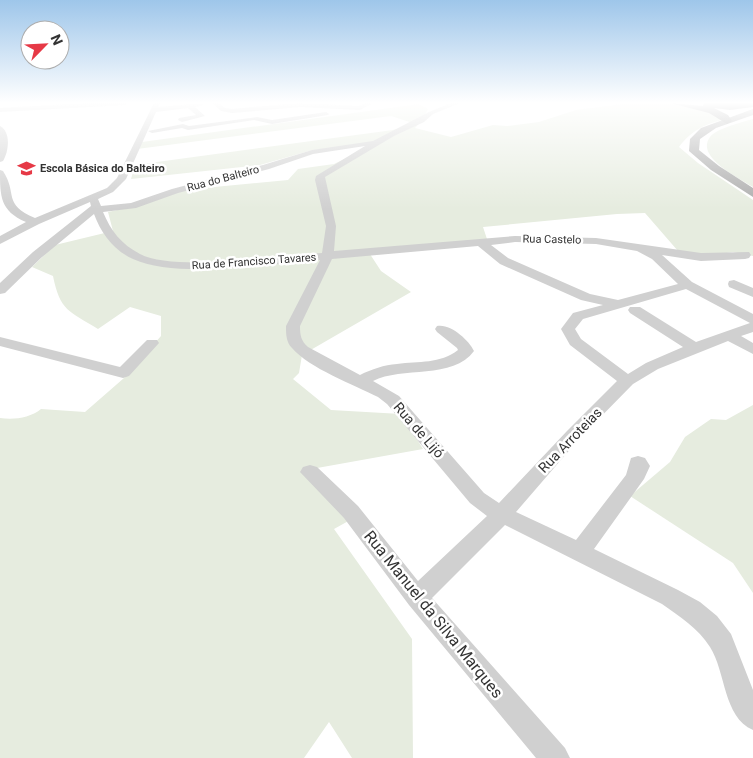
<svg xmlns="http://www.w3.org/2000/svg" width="753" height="758" font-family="Roboto,sans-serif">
<rect width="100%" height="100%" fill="#fff"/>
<g fill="#e6ecdf">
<path d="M 630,103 C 660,103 697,101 722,120 C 703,125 691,131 679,147 L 698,163 L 753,200 L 753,256 L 733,252 L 707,256 L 678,251 L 645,213 L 617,214 L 483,227 L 487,239 L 368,251 L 381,271 L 411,292 L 302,355 L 299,373 L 293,379 L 331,410 L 401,414 L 423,449 L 306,470 L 352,519 L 334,529 L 412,639 L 413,758 L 352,758 L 329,722 L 304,758 L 0,758 L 0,418 C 14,420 30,418 41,409 L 85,412 L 124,378 L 161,336 L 161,316 L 130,307 L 98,329 C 69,311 60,311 53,276 L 32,267 L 55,245 L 113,231 L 108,212 L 131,207 L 183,190 L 288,180 L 298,169 L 334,164 L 369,147 L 367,143 L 309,151 L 260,165 L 131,179 L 135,165 L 393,130 L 416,124 L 391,116 L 137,149 L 142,142 L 419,104 L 428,109 L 423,119 L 415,128 L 451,137 L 493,125 L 507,126 L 539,122 L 576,110 Z"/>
<path d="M 753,119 L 753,187 C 739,178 695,157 710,137 C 717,128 743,122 753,119 Z"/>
<path d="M 753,405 L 753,593 L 733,563 L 630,496 L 670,462 L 685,437 L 711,419 L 726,420 Z"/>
</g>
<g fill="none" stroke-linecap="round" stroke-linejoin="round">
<g fill="#d0d0d0" fill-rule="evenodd">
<path d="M 88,103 L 128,103 L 125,105 L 0,112 L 0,108 Z"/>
<path d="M 154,103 L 160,103 L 158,107 L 204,103 L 203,105 L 195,107 L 205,116 L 182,122 L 178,120 L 179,118 L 196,115 L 188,108 L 156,112 L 126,179 L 113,192 L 98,199 L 101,206 L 131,203 L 172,189 L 263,165 L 312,150 L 373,141 L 429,112 L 451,103 L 460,103 L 433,114 L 424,122 L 394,136 L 325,177 L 336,226 L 334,251 L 515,236 L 596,238 L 701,253 L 749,252 L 751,255 L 749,258 L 745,259 L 701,261 L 662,255 L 692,282 L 753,314 L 753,332 L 741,336 L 753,343 L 753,354 L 728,341 L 658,369 L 633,384 L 579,439 L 516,512 L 576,540 L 626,475 L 631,458 L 638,456 L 645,458 L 650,466 L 644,479 L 594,549 L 678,590 L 700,602 L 717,616 L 731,634 L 753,690 L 753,730 C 723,717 726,672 710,647 C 698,628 680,617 662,604 L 505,525 L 432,598 L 565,748 L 570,758 L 536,758 L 409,605 L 344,518 L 300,472 L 303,467 L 310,465 L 317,467 L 358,506 L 418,581 L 487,516 L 470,503 L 387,404 L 378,397 C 354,385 309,368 292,348 C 286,342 286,334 286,326 L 320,260 C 272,264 175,279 133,259 C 113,250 101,233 94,214 L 41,258 L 5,293 L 0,294 L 0,283 L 33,252 L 91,206 L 90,202 L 39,224 L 0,244 L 0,236 L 26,222 C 0,211 0,196 0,170 L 3,171 C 18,194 2,204 35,218 L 107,188 L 117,178 ZM 365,146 L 316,176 L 315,180 L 326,226 L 322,253 C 281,256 174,272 140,254 C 121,244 111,231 103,212 L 136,208 L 178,193 L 269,169 L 313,154 ZM 515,242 L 596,244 L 637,251 L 652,259 L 678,284 L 618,300 L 590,294 L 508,258 L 491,245 ZM 478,246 L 500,264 L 581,300 L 603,305 L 573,313 L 561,329 L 570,345 L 617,381 L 567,431 L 499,503 L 484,493 L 399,396 L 373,381 C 402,366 453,380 474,351 C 469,340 450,323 437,326 L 435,329 L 437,332 L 457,348 L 458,350 C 440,364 419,361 397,364 C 384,365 372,369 360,375 L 308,347 C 301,341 300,335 300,326 L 332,259 ZM 686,289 L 750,323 L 696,342 L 640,307 L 630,307 L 628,310 L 630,313 L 683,347 L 646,363 L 628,374 L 581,339 L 575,329 L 583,319 Z"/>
<path d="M 212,103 L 219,103 L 225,108 L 232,109 L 299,103 L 359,106 L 365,103 L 373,103 L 360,110 L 300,107 L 232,113 L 221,111 Z"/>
<path d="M 326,112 L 329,114 L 328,115 L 272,124 L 254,120 L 188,130 L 182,128 L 152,133 L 148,131 L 183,124 L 189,126 L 257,117 L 272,120 Z"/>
<path d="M 0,126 C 11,132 9,151 3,161 L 0,162 Z"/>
<path d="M 734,280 L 753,288 L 753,297 L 729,287 L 728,284 L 729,281 Z"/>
<path d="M 0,337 L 120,367 L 147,340 L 157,340 L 159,343 L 129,376 L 123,378 L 0,346 Z"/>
</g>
<path fill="#ababab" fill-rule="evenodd" d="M 753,109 L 753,115 L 716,128 L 700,139 L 699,150 L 719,166 L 753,188 L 753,197 L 711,170 L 689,151 L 690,139 L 701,128 Z"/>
<path fill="#9a9a9a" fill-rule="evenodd" d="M 670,103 L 703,106 L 704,103 L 753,103 L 753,107 L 730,110 L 714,108 L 728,115 L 732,121 L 727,124 L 709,113 Z"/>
</g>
<linearGradient id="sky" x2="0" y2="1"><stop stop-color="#9ec6ea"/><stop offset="0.49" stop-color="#fff"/><stop offset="1" stop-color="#fff" stop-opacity="0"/></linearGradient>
<rect width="753" height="209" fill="url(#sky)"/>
<defs>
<symbol id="school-bare" viewBox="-9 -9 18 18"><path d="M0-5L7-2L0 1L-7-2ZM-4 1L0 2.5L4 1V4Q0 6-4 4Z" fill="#e63946" stroke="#fff" stroke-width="2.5" paint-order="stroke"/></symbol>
</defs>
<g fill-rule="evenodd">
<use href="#school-bare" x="14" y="156" width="25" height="25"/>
</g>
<g text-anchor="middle" stroke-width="5" stroke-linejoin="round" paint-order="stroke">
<g font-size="11" font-weight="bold" fill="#333" stroke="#fff" text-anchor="start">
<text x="40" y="172">Escola Básica do Balteiro</text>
</g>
<g font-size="11" fill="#333" stroke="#fff">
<text transform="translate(223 178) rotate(-15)" y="4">Rua do Balteiro</text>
<text transform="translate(552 239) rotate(1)" y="4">Rua Castelo</text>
<text transform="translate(254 261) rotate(-4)" y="4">Rua de Francisco Tavares</text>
</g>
<g font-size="14" fill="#333" stroke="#fff">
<text transform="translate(419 430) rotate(49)" y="5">Rua de Lijó</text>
<text transform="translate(570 440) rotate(-46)" y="5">Rua Arroteias</text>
</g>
<g font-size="16" fill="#333" stroke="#fff">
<text transform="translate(434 614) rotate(51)" y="6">Rua Manuel da Silva Marques</text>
</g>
</g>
<g transform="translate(45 45) rotate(66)"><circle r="24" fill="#ffffff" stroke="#adadad"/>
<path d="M0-4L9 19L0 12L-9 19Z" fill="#e63946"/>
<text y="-8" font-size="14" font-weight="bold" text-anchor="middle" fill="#333333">N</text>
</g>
</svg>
